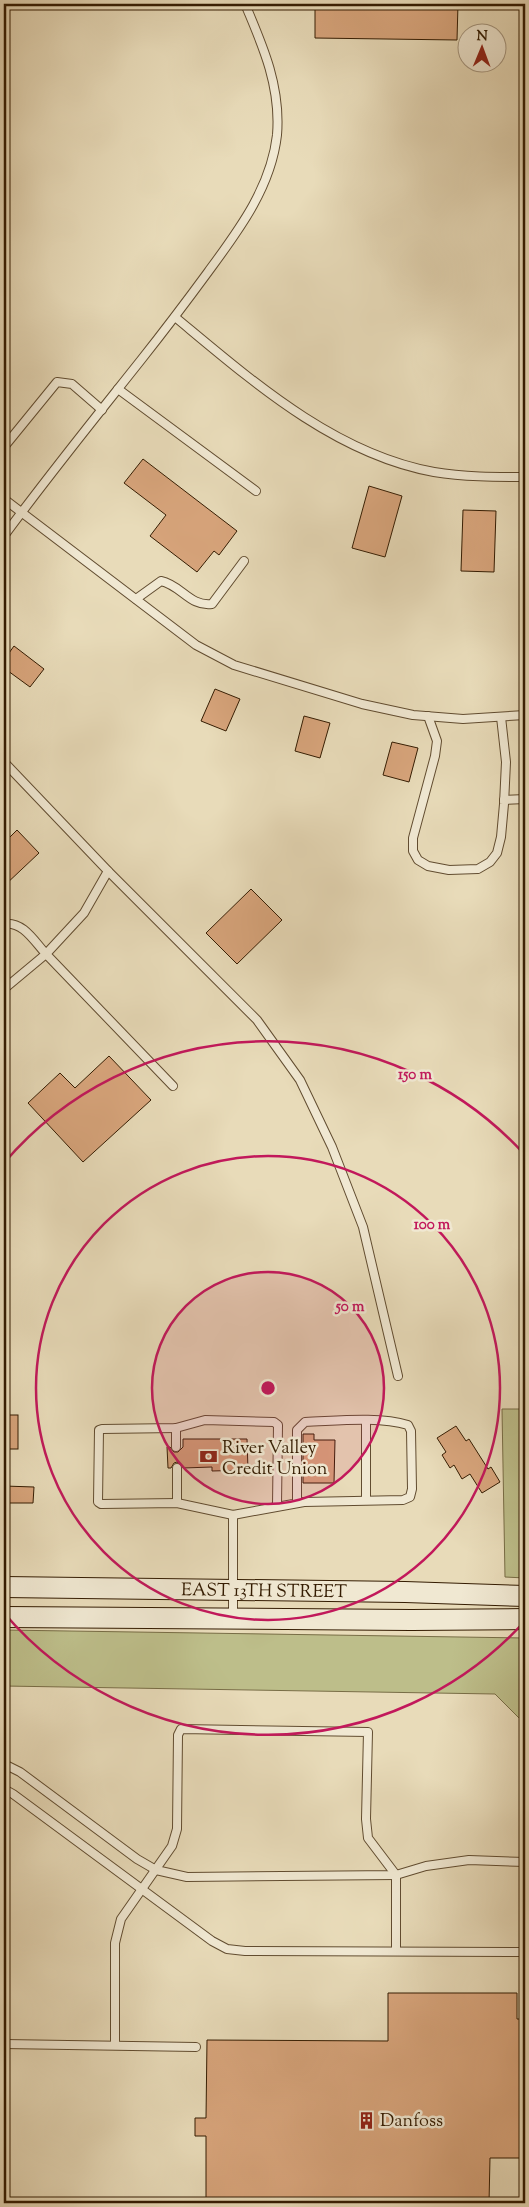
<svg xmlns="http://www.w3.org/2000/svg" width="529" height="2207" font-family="'Sorts Mill Goudy',serif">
<rect width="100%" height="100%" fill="#e8dbb9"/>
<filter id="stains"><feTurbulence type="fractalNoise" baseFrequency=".004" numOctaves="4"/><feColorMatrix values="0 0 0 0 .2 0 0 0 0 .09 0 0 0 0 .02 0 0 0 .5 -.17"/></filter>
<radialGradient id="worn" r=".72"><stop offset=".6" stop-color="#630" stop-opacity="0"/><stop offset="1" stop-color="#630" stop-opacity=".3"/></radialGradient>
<g fill="#bdbe8a" stroke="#786d46">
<path d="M 502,1409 L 525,1409 L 525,1578 L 505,1577 Z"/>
<path d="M 4,1630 L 525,1638 L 525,1724 L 495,1694 L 4,1686 Z"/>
</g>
<g fill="#d8a57c" stroke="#341c02">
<path d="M 315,4 L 458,4 L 457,40 L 315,38 Z"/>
<path d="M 143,459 L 237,531 L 219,555 L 214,551 L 197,572 L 150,536 L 166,515 L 124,483 Z"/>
<path d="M 369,486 L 402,496 L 385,557 L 352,548 Z"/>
<path d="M 463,510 L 496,511 L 494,572 L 461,571 Z"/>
<path d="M 14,646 L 44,669 L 30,687 L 4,668 L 4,660 Z"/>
<path d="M 215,689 L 240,699 L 226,731 L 201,721 Z"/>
<path d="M 304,716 L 330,723 L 320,758 L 295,751 Z"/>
<path d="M 392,742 L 418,748 L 409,782 L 383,775 Z"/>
<path d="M 4,830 L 10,837 L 17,830 L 39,853 L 4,886 Z"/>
<path d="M 251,889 L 282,920 L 237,964 L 206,933 Z"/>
<path d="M 109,1056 L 151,1100 L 83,1162 L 28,1103 L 60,1073 L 75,1088 Z"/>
<rect x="4" y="1415" width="14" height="34"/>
<path d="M 456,1426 L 466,1441 L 469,1439 L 488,1469 L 491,1467 L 500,1482 L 482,1493 L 470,1474 L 462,1479 L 454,1465 L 450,1468 L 442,1455 L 446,1452 L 437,1438 Z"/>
<path d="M 303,1434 L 314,1434 L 314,1440 L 335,1440 L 334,1483 L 303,1483 Z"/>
<path d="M 183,1439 L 247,1439 L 248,1470 L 212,1471 L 212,1467 L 183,1468 L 177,1462 L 174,1463 L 171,1468 L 168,1468 L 167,1447 L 170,1447 L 174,1452 L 178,1452 L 183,1447 Z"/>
<path d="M 4,1486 L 34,1487 L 33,1503 L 4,1503 Z"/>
<path d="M 388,1993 L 517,1993 L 517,2019 L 525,2019 L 525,2038 L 520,2038 L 520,2082 L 525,2082 L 525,2158 L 490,2158 L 489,2203 L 206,2203 L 206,2136 L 195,2136 L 195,2118 L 206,2118 L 207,2040 L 388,2041 Z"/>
</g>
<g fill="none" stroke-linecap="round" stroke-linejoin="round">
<defs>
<g id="service">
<path d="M 175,317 C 251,380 334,454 434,472 C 464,477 495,477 525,477"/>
<path d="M 118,389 L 256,491"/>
<path d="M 4,447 L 57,382 L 72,384 L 102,410"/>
<path d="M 4,499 L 196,645 L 234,665 L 362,704 L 413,715 L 463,719 L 525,715"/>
<path d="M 4,536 C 48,476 95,418 141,360 C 164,331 186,302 208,272 C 238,231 271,188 277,135 C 281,87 263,46 245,4"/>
<path d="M 136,599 L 161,581 C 181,585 190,607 212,604 L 244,561"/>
<path d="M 428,716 L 437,741 L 435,756 L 413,838 L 413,851 L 418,860 L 428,866 L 449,870 L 478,869 L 490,862 L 497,853 L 501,837 L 504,804 L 506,762 L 501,717"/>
<path d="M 4,762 L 108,871 L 257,1020 L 300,1080 L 332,1147 L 363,1227 L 398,1376"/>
<path d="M 504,800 L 525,799"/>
<path d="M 108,871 L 84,913 L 46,954 L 173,1086"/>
<path d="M 4,924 C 23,921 34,941 46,954 L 4,989"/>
<path d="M 176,1428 L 176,1447"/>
<path d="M 177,1468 L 177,1503"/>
<path d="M 366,1500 L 366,1421"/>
<path d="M 277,1505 L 278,1425 L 274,1422 L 205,1420 L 176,1428 L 102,1429 L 99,1430 L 98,1502 L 101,1504 L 177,1503 L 233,1515 L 304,1502 L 403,1500 L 410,1497 L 412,1489 L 411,1431 L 408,1425 C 378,1416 336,1421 305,1422 L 297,1430 L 297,1503"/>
<path d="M 233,1617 L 233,1515"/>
<path d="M 4,1764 L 20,1772 L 137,1859 L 156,1870 L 187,1877 L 396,1875 L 426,1866 L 469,1860 L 525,1862"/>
<path d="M 4,1789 L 13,1794 L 212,1941 L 227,1949 L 245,1951 L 525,1952"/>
<path d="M 4,2044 L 196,2047"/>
<path d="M 115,2045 L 115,1943 L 121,1919 L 172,1846 L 177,1829 L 178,1735 L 181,1729 L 368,1732 L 366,1819 L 368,1838 L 396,1875 L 396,1951"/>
</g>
<g id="secondary">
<path id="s1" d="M 4,1587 L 405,1592 L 525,1596"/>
<path d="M 4,1617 L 411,1620 L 525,1619"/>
</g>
</defs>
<use href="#service" stroke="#614c30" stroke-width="10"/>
<use href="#secondary" stroke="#341c02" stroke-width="22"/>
<use href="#service" stroke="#f0e8d2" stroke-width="8"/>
<use href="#secondary" stroke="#f0e8d2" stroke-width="20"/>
</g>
<circle cx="268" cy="1388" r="116" fill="#c2185b" fill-opacity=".12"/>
<g fill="none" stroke="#c2185b" stroke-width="2.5">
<circle cx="268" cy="1388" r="116"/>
<circle cx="268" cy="1388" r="232"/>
<path d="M524 1622A347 347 0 0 1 4 1613M4 1163A347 347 0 0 1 524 1154"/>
</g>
<defs>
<symbol id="bank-bare" viewBox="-9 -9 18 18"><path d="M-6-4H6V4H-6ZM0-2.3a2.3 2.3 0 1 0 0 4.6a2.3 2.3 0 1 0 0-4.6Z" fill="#8f2418" stroke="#f0e8d2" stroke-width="2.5" paint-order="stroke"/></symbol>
<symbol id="building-bare" viewBox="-9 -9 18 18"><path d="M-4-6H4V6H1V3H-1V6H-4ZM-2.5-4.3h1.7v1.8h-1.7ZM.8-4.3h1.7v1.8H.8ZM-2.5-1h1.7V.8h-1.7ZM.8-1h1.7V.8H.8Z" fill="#8f2418" stroke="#f0e8d2" stroke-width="2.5" paint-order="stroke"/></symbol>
</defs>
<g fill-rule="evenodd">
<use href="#bank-bare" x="196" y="1444" width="25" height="25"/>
<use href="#building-bare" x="354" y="2108" width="25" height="25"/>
</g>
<g text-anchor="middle" stroke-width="5" stroke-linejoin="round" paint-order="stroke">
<g font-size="18" fill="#341c02" stroke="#f0e8d2" text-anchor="start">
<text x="222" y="1453">River Valley<tspan x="222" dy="21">Credit Union</tspan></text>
<text x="380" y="2126">Danfoss</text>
</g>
<g font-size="18" fill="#341c02" stroke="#f0e8d2">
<text dy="6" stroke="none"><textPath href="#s1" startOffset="260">EAST 13TH STREET</textPath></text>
</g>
</g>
<circle cx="268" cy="1388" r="8" fill="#c2185b" stroke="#f0e8d2" stroke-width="2.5"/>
<g font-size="15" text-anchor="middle" font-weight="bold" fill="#c2185b" stroke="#f0e8d2" stroke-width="5" stroke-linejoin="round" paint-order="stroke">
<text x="415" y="1079">150 m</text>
<text x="432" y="1229">100 m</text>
<text x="350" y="1311">50 m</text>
</g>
<rect width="529" height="2207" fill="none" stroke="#e8dbb9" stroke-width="20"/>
<rect x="5" y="5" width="519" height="2197" fill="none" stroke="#341c02" stroke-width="2.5"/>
<rect x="10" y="10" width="509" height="2187" fill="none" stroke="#341c02"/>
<g transform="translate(482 48) rotate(1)"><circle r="24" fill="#f0e8d2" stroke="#a5967f"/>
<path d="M0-4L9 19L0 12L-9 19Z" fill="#8f2418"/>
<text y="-8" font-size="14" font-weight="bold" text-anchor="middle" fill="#341c02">N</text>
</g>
<rect width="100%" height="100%" filter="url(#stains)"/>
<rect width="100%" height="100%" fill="url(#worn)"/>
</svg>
